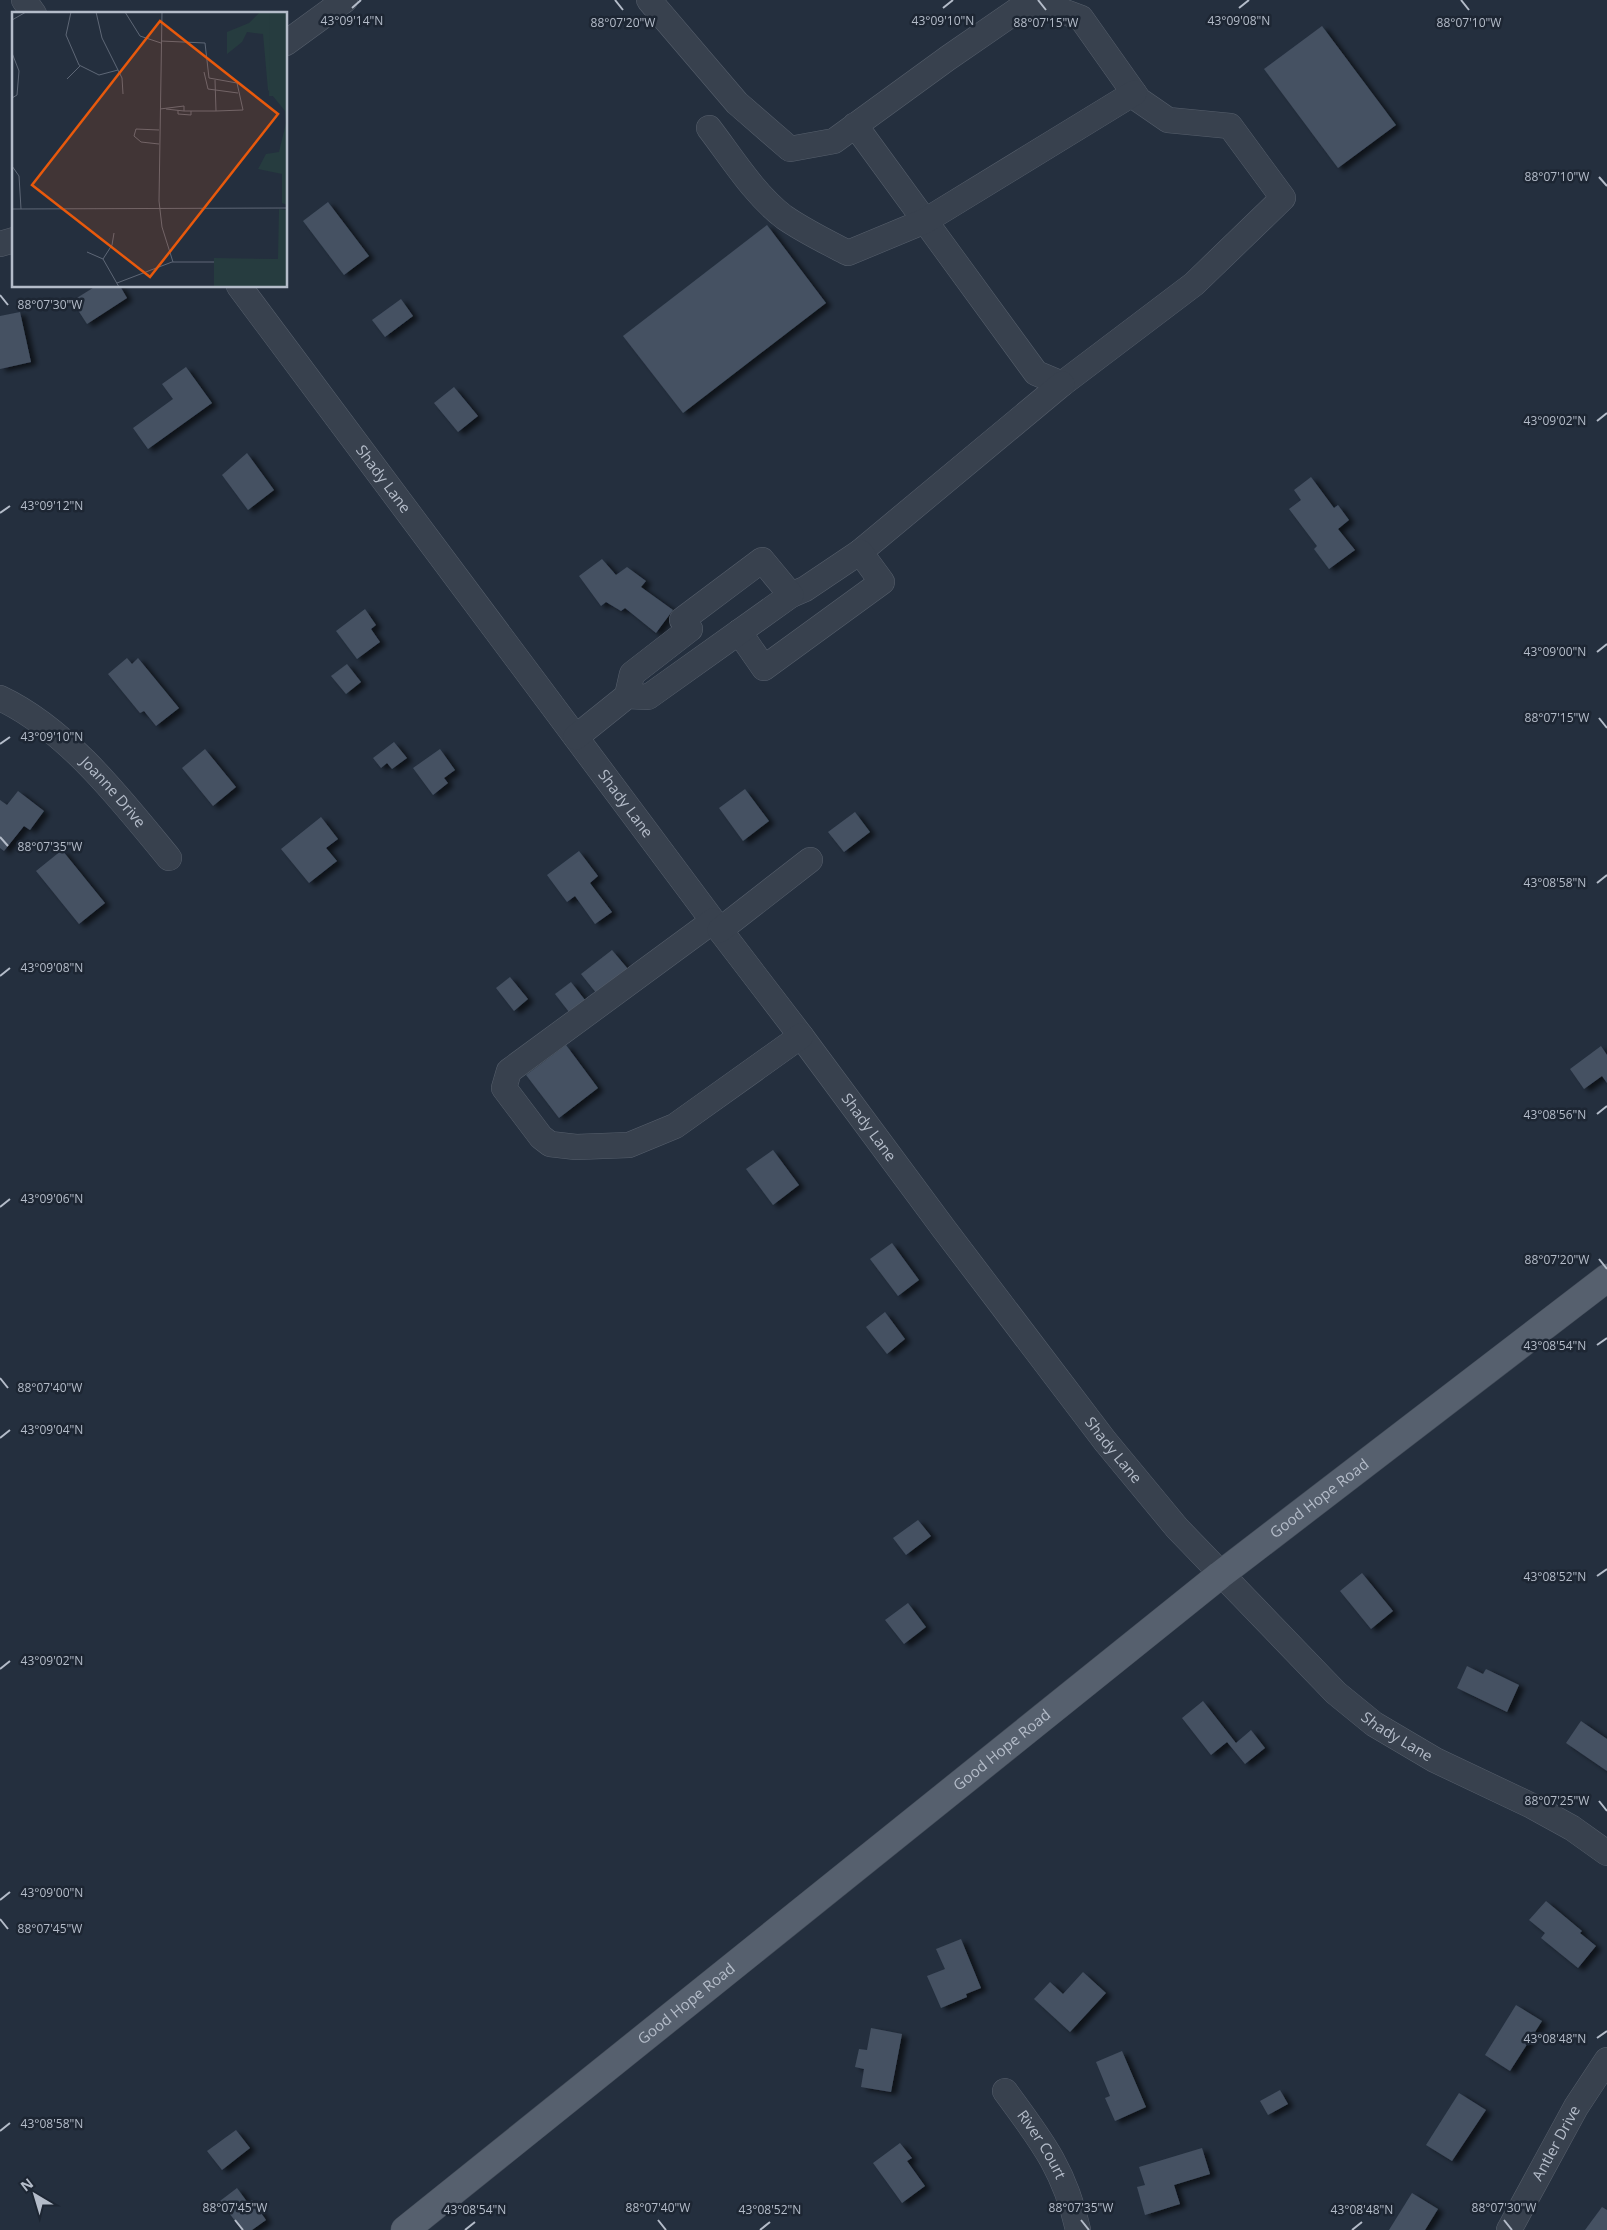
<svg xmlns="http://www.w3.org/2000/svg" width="1607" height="2230" font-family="'Open Sans',sans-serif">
<defs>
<filter id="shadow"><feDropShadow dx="5.5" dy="3" stdDeviation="2.5" flood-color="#0009"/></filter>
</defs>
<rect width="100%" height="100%" fill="#242f3e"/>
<g fill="#455162" filter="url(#shadow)">
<path d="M 1322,26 L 1396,125 L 1338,168 L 1264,69 Z"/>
<path d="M 328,202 L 369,256 L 344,275 L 303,221 Z"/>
<path d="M 767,225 L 826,303 L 683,413 L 623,336 Z"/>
<path d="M 96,286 L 120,286 L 127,298 L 87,324 L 72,301 Z"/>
<path d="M 401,299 L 413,316 L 385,337 L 372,320 Z"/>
<path d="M 20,312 L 31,362 L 0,369 L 0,316 Z"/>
<path d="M 186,367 L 212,403 L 148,449 L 133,428 L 173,399 L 162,384 Z"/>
<path d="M 454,387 L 478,416 L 458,432 L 434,403 Z"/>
<path d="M 247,453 L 274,490 L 248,510 L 222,475 Z"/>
<path d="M 1311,477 L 1334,508 L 1338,505 L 1349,520 L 1338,529 L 1355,550 L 1329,569 L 1314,549 L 1317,546 L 1289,509 L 1301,500 L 1294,490 Z"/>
<path d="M 602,559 L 616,575 L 627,567 L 646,581 L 641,587 L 673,610 L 656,633 L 625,608 L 621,611 L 606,602 L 601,606 L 579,576 Z"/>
<path d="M 365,609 L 376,625 L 371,629 L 380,642 L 357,659 L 336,631 Z"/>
<path d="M 127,658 L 132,664 L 138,658 L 179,708 L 156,726 L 144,711 L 140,713 L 108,674 Z"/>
<path d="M 347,664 L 361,682 L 346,694 L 331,676 Z"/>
<path d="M 394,742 L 407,758 L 392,769 L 387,763 L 381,768 L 373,758 Z"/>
<path d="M 205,749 L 236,787 L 213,806 L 182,768 Z"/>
<path d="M 440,749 L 455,770 L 444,778 L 448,783 L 433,795 L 413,768 Z"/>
<path d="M 745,789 L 769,821 L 743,841 L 719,808 Z"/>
<path d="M 18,791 L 44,811 L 30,830 L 24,826 L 4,851 L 0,848 L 0,800 L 7,805 Z"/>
<path d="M 855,812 L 870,832 L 844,852 L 828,832 Z"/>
<path d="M 321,817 L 338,839 L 326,848 L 337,861 L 309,883 L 281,849 Z"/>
<path d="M 62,850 L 105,903 L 79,924 L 36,871 Z"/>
<path d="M 579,851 L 598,876 L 590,883 L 612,912 L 595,924 L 575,896 L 567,902 L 547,875 Z"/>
<path d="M 612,950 L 628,969 L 597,994 L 581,974 Z"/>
<path d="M 510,977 L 528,999 L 514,1011 L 496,988 Z"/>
<path d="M 571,982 L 585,1000 L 569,1012 L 555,994 Z"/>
<path d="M 566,1045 L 598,1088 L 559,1118 L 526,1075 Z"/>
<path d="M 1601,1046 L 1607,1055 L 1607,1083 L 1602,1076 L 1584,1089 L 1570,1069 Z"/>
<path d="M 773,1150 L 799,1185 L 773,1205 L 746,1169 Z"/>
<path d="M 892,1243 L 919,1280 L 898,1296 L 870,1259 Z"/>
<path d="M 885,1312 L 905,1339 L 887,1354 L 866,1327 Z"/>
<path d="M 918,1520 L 931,1536 L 906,1555 L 893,1538 Z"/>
<path d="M 1362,1573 L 1393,1611 L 1371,1629 L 1340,1591 Z"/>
<path d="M 908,1603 L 926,1627 L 904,1644 L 885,1620 Z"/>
<path d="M 1467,1666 L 1483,1674 L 1486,1669 L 1519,1685 L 1507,1712 L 1457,1688 Z"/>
<path d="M 1203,1701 L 1236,1743 L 1251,1730 L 1265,1748 L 1245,1764 L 1227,1742 L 1211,1755 L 1182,1718 Z"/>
<path d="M 1581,1721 L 1607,1739 L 1607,1771 L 1566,1743 Z"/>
<path d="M 1546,1901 L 1582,1931 L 1580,1933 L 1596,1946 L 1578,1968 L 1541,1938 L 1545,1933 L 1529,1920 Z"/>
<path d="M 961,1939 L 981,1988 L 966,1994 L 967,1997 L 941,2008 L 927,1976 L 945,1969 L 936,1949 Z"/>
<path d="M 1083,1972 L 1106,1993 L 1070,2032 L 1034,1999 L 1050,1982 L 1063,1994 Z"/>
<path d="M 1516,2005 L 1542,2021 L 1510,2071 L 1485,2055 Z"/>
<path d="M 871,2028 L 902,2034 L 891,2092 L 861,2087 L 864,2069 L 855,2067 L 859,2049 L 867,2050 Z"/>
<path d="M 1122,2051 L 1146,2107 L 1115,2121 L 1105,2098 L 1110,2096 L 1096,2062 Z"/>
<path d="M 1280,2090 L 1288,2104 L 1268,2115 L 1260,2101 Z"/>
<path d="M 1459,2093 L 1486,2110 L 1452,2161 L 1426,2145 Z"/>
<path d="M 236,2130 L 250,2148 L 222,2170 L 207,2151 Z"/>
<path d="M 900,2143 L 912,2158 L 907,2161 L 925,2186 L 902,2203 L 873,2163 Z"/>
<path d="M 1202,2148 L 1210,2174 L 1174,2185 L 1180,2204 L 1145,2215 L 1137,2187 L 1145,2185 L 1139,2167 Z"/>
<path d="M 237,2188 L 248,2203 L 252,2200 L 266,2220 L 252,2230 L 242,2230 L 220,2201 Z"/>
<path d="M 1412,2193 L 1438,2209 L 1425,2230 L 1389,2230 Z"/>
<path d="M 1602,2207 L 1607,2210 L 1607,2230 L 1585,2230 Z"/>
</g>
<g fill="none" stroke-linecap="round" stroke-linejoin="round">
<defs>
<g id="minor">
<path d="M 24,0 L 34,14"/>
<path d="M 649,0 L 737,103 L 790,149 L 834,141 L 948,58 L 1019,9 L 1057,9 L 1081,18 L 1139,100 L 1168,120 L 1230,126 L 1283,198 L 1194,284 L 1062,384 L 1036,373 L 855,125"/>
<path d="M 286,43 L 345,0"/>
<path d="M 709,128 C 732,158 754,194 784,217 C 804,231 827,242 848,253 L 925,221 L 1134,93"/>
<path d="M 0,244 L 14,240"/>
<path id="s1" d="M 239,286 L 713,921 L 801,1036 L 944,1229 L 1105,1441 L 1177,1528 L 1336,1693 L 1374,1724 L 1435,1760 L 1532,1806 L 1572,1828 L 1607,1853"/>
<path d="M 860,552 L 1062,384"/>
<path d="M 739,632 L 764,668 L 882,582 L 860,552 L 805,589 L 791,595"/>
<path id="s2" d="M 0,698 C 68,730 122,801 169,858"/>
<path d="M 576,737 L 627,696 L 632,674 L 690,629 L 682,620 L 762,560 L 791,595 L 648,697 L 627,696"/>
<path d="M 713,921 L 509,1071 L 504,1088 L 541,1137 L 550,1144 L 576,1147 L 629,1145 L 675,1126 L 801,1036"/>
<path d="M 720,930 L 810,860"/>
<path id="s3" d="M 1005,2091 C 1041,2140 1065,2170 1078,2230"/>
<path id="s4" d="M 1509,2230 L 1576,2107 L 1607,2060"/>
</g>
<g id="major">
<path id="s5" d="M 405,2230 L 1220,1575 L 1607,1278"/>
</g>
</defs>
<use href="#minor" stroke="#565f6c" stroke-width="26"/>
<use href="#major" stroke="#414a57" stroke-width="29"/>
<use href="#minor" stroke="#38414e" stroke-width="25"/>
<use href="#major" stroke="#56606e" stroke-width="28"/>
</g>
<path fill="none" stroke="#b4bcc9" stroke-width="2" d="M 615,0 L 623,10M 1038,0 L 1046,10M 1461,0 L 1469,10M 352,8 L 361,0M 943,8 L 953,0M 1239,8 L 1249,0M 1599,177 L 1607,186M 0,295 L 8,305M 1597,421 L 1607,413M 0,513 L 10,506M 1597,652 L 1607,644M 1599,718 L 1607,728M 0,744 L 10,737M 0,837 L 8,846M 1597,883 L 1607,875M 0,976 L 10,968M 1597,1114 L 1607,1106M 0,1207 L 10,1199M 1599,1259 L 1607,1269M 1597,1345 L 1607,1338M 0,1378 L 8,1388M 0,1438 L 10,1430M 1597,1576 L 1607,1569M 0,1669 L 10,1661M 1599,1801 L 1607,1811M 0,1900 L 10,1892M 0,1919 L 8,1929M 1597,2038 L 1607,2031M 0,2131 L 10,2123M 235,2220 L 243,2230M 658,2220 L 666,2230M 1081,2220 L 1089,2230M 1504,2220 L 1512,2230M 465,2230 L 475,2222M 760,2230 L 770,2222M 1352,2230 L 1362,2222"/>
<g text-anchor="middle" stroke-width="5" stroke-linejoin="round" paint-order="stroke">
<g font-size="15" fill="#b4bcc9" stroke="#1d2633">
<text dy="5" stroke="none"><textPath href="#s1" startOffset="241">Shady Lane</textPath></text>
<text dy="5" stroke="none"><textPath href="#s2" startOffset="148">Joanne Drive</textPath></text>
<text dy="5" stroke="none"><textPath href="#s1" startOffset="646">Shady Lane</textPath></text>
<text dy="5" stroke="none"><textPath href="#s1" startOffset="1051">Shady Lane</textPath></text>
<text dy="5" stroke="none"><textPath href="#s1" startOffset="1456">Shady Lane</textPath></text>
<text dy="5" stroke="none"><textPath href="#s5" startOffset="1171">Good Hope Road</textPath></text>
<text dy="5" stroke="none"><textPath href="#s1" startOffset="1861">Shady Lane</textPath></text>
<text dy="5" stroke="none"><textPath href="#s5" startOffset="766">Good Hope Road</textPath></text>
<text dy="5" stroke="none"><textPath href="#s5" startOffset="361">Good Hope Road</textPath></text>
<text dy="5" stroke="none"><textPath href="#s4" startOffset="99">Antler Drive</textPath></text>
<text dy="5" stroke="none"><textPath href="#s3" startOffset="65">River Court</textPath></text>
</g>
</g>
<g transform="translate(12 12)">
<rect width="275" height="275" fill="#242f3e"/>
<path d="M 248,0 L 275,0 L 275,193 L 270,191 L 270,162 L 246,157 L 254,142 L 267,140 L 274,111 L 273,99 L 256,78 L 251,22 L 235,20 L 230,30 L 215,42 L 215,20 L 237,11 Z" fill="#263c3f"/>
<path d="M 258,0 L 275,0 L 275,84 L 257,84 ZM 267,197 L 275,198 L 275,275 L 202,275 L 202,246 L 266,247 Z" fill="#263c3f"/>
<path fill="none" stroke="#5e6776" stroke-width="1" d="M 59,0 L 54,23 L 67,53 L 87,63 L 106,58M 84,0 L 90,26 L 110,66 L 111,82M 113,0 L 128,24 L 149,31M 150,0 L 147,189 L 150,215 L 161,250M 0,8 L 14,0M 149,29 L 193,31 L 197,66 L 225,71 L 231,98 L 204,99 L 203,68M 0,41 L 7,59 L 5,83 L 0,86M 192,60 L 196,77 L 226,81M 55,67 L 68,54M 148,97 L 172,94 L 172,99 L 154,97M 166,98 L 166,102 L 179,103 L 179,99 L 172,99M 179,99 L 204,99M 147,132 L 129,130 L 122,124 L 124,117 L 147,118M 0,154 L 7,164 L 9,197M 0,197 L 275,196M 75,240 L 91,247 L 107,275M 91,247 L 100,233 L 102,221M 105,271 L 160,250 L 202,250"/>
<path fill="#e8590c" fill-opacity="0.15" stroke="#e8590c" stroke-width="2.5" d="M 148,9 L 266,102 L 138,265 L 20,173 Z"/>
<rect width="275" height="275" fill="none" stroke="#b4bcc9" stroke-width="2.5"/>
</g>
<g font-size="12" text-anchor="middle" fill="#b4bcc9" stroke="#1d2633" stroke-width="5" stroke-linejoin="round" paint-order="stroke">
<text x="352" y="25">43°09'14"N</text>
<text x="943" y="25">43°09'10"N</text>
<text x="1239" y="25">43°09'08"N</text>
<text x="1469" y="27">88°07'10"W</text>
<text x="623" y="27">88°07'20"W</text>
<text x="1046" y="27">88°07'15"W</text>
<text x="1557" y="181">88°07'10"W</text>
<text x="50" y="309">88°07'30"W</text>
<text x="1555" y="425">43°09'02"N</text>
<text x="52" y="510">43°09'12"N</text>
<text x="1555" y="656">43°09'00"N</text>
<text x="1557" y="722">88°07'15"W</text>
<text x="52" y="741">43°09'10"N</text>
<text x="50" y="851">88°07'35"W</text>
<text x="1555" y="887">43°08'58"N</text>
<text x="52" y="972">43°09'08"N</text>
<text x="1555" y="1119">43°08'56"N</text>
<text x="52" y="1203">43°09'06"N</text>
<text x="1557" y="1264">88°07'20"W</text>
<text x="1555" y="1350">43°08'54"N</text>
<text x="50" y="1392">88°07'40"W</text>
<text x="52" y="1434">43°09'04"N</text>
<text x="1555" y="1581">43°08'52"N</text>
<text x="52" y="1665">43°09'02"N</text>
<text x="1557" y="1805">88°07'25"W</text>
<text x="52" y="1897">43°09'00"N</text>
<text x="50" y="1933">88°07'45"W</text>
<text x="1555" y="2043">43°08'48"N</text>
<text x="52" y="2128">43°08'58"N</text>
<text x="235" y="2212">88°07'45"W</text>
<text x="658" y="2212">88°07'40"W</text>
<text x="1081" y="2212">88°07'35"W</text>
<text x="1504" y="2212">88°07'30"W</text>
<text x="475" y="2214">43°08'54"N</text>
<text x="770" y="2214">43°08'52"N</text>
<text x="1362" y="2214">43°08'48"N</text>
</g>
<g transform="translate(35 2195) rotate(322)" stroke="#1d2633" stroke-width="4" paint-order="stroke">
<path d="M0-4L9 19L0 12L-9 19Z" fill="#b4bcc9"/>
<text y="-8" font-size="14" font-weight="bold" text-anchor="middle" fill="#b4bcc9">N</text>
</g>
</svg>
